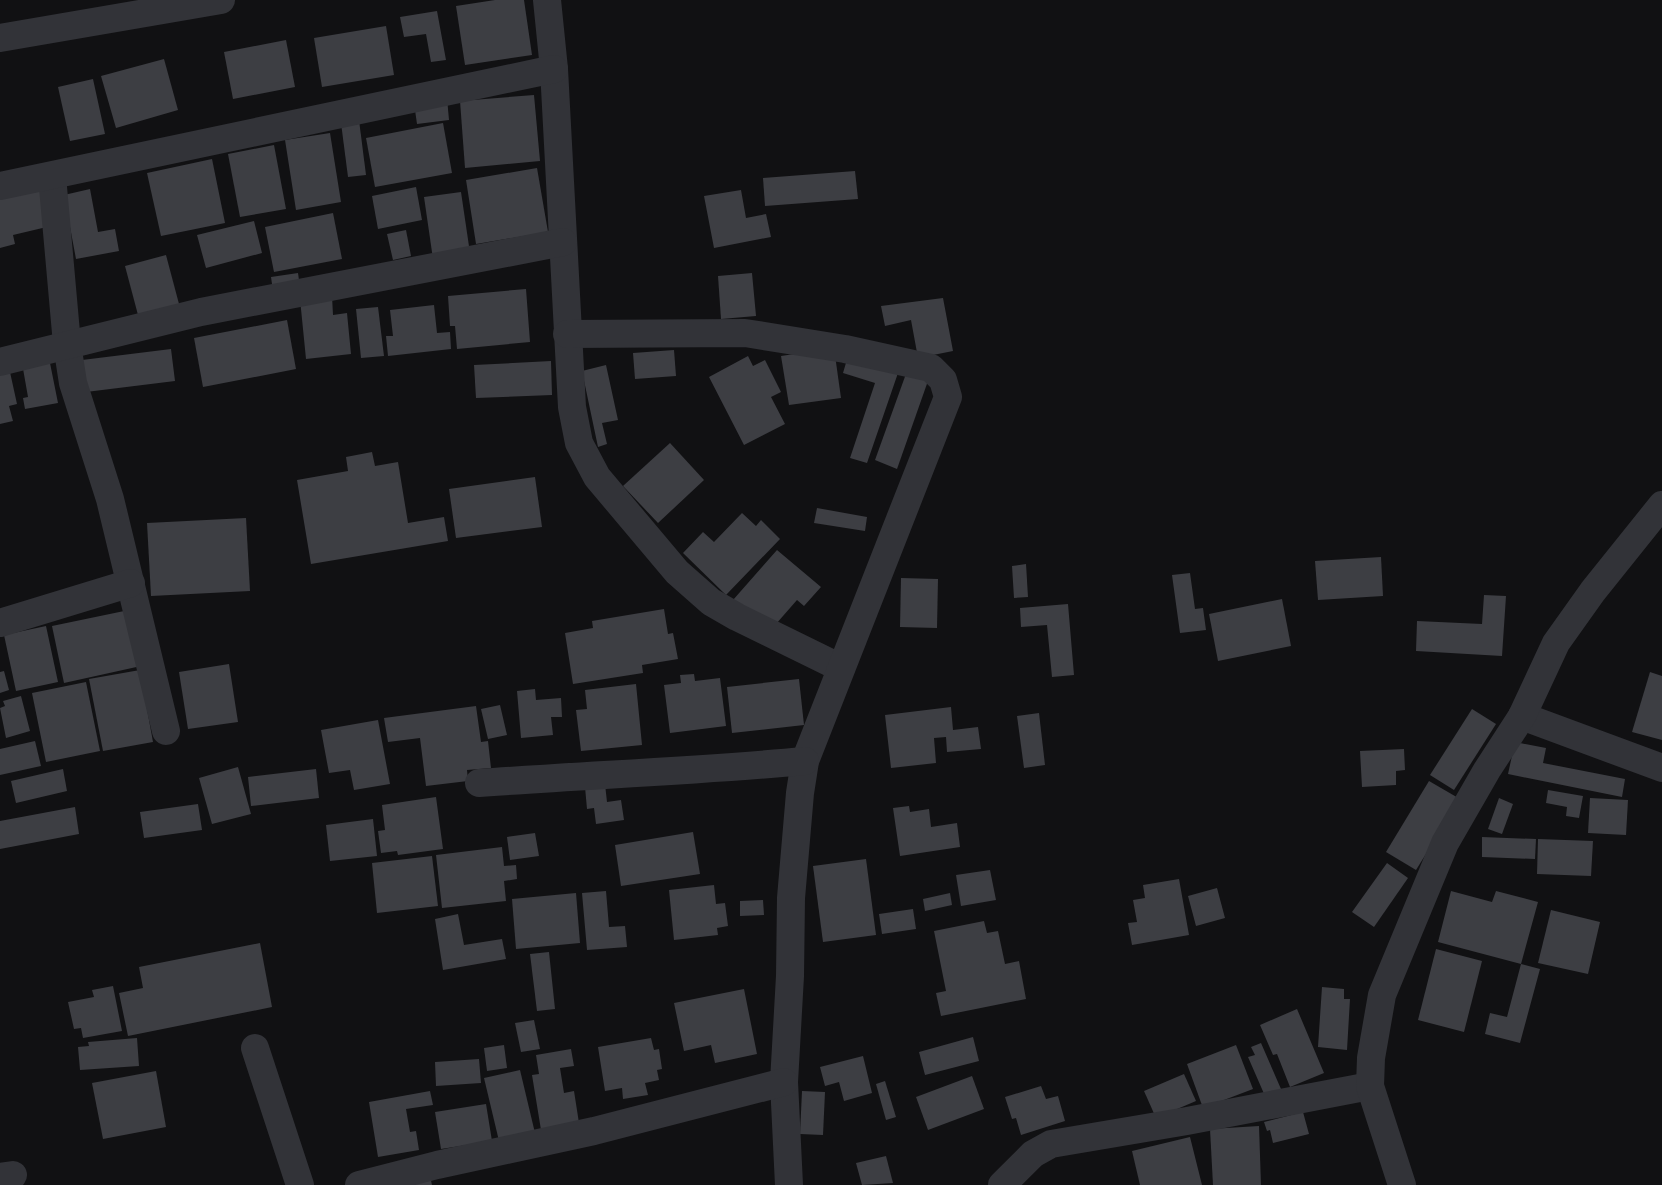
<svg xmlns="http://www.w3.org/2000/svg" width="1662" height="1185" font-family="'IBM Plex Sans',sans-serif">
<rect width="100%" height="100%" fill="#111113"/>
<g fill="#3d3e43">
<path d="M 495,0 L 524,0 L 532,55 L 465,65 L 456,6 Z"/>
<path d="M 437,11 L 446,60 L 431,62 L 426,34 L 404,37 L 400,17 Z"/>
<path d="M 386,26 L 394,75 L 322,87 L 314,38 Z"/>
<path d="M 286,40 L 295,87 L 233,99 L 224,52 Z"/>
<path d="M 164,59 L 178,110 L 116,128 L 101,76 Z"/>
<path d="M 93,79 L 105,134 L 70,141 L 58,87 Z"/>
<path d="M 534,95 L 540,161 L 465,168 L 460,101 Z"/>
<path d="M 447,98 L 449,120 L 417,124 L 414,103 Z"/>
<path d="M 359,120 L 366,175 L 348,177 L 341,123 Z"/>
<path d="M 443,123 L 452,173 L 375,187 L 366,138 Z"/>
<path d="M 330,133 L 341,202 L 296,210 L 285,140 Z"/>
<path d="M 274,145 L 286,209 L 240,217 L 228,154 Z"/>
<path d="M 212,159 L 225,223 L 161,236 L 147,173 Z"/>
<path d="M 537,168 L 548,232 L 476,244 L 466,180 Z"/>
<path d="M 855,171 L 858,199 L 765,206 L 763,178 Z"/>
<path d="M 42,185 L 51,226 L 13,235 L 15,244 L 0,248 L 0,195 Z"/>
<path d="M 416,187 L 422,220 L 378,229 L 372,196 Z"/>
<path d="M 90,189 L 98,232 L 115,229 L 119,251 L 76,259 L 64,195 Z"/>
<path d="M 741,190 L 746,218 L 766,214 L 771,237 L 714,248 L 704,196 Z"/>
<path d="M 461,192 L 470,253 L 433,259 L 424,197 Z"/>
<path d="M 333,213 L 342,259 L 274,272 L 265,227 Z"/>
<path d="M 254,221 L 262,253 L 206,268 L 197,235 Z"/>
<path d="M 406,230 L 411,256 L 393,260 L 387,234 Z"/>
<path d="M 166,255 L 179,304 L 138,315 L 125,266 Z"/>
<path d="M 298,273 L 300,287 L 273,291 L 271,277 Z"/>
<path d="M 752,273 L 756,316 L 721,319 L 718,276 Z"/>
<path d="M 526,289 L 530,342 L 457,349 L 455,326 L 450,326 L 448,296 Z"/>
<path d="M 332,296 L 333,315 L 347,313 L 351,354 L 306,359 L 300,299 Z"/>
<path d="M 943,298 L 953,351 L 918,358 L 911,320 L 885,326 L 881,306 Z"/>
<path d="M 434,305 L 437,333 L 450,332 L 451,349 L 388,356 L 386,336 L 393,336 L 390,310 Z"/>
<path d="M 378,307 L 384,356 L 361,358 L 356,309 Z"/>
<path d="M 287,320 L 296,369 L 203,387 L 194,338 Z"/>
<path d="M 834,348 L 841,398 L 789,405 L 781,356 Z"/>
<path d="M 171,349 L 175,381 L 86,392 L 82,360 Z"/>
<path d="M 674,350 L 676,376 L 635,379 L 633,353 Z"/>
<path d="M 748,356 L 753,366 L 765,360 L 781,392 L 771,397 L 785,424 L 744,445 L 709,377 Z"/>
<path d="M 848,356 L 898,373 L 867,463 L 850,458 L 875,383 L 843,373 Z"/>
<path d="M 49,358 L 58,403 L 25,409 L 23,398 L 28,397 L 22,363 Z"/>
<path d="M 551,361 L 552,395 L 476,398 L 474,365 Z"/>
<path d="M 606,365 L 618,420 L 602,423 L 607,444 L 598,447 L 582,371 Z"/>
<path d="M 907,371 L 929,378 L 897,469 L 875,460 Z"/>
<path d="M 10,372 L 17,404 L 9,406 L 13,421 L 0,424 L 0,375 Z"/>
<path d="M 670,443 L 704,480 L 658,523 L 623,486 Z"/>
<path d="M 372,452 L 375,466 L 398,462 L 408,523 L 444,517 L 448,541 L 311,564 L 297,480 L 348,471 L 346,457 Z"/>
<path d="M 535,477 L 542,527 L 456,538 L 449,489 Z"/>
<path d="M 817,508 L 867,517 L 865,531 L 814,523 Z"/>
<path d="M 742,513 L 756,526 L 761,520 L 780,539 L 726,595 L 683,553 L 703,532 L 714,542 Z"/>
<path d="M 246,518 L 250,591 L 151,596 L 147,523 Z"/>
<path d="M 777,550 L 821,587 L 804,606 L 797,600 L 769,632 L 733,600 Z"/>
<path d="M 1381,557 L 1383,596 L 1318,600 L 1315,561 Z"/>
<path d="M 1026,564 L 1028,597 L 1014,598 L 1012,566 Z"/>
<path d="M 1190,573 L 1195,609 L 1203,608 L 1206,630 L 1180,633 L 1172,575 Z"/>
<path d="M 901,578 L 938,579 L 937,628 L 900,627 Z"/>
<path d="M 1484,595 L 1506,596 L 1502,656 L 1416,651 L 1417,621 L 1482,624 Z"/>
<path d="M 1282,599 L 1291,646 L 1218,661 L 1209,614 Z"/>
<path d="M 1068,604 L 1074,675 L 1052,677 L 1047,625 L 1021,627 L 1020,608 Z"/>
<path d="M 664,609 L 668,634 L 673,633 L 678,659 L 642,665 L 643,673 L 573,684 L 565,633 L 593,628 L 592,621 Z"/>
<path d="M 129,610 L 141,666 L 64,683 L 52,626 Z"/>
<path d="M 46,626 L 58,682 L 16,691 L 4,635 Z"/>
<path d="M 229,664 L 238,722 L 188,729 L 179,672 Z"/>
<path d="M 140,670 L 153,742 L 103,751 L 89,679 Z"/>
<path d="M 4,671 L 9,690 L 0,693 L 0,672 Z"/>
<path d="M 1650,672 L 1662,676 L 1662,740 L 1632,732 Z"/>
<path d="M 694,674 L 695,681 L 720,678 L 726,726 L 670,733 L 664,685 L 681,683 L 680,675 Z"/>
<path d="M 799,679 L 804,725 L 732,733 L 727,687 Z"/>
<path d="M 86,682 L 100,751 L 46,762 L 32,693 Z"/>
<path d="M 636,684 L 642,745 L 581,751 L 576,710 L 587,709 L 585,690 Z"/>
<path d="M 535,689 L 536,700 L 561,698 L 562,717 L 551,717 L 553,735 L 521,738 L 517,691 Z"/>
<path d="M 21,696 L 30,731 L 6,738 L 0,708 L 5,706 L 3,701 Z"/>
<path d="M 500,705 L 507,735 L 488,739 L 481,709 Z"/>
<path d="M 476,706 L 481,742 L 488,741 L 491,768 L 467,770 L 468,781 L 426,786 L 420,738 L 388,742 L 384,718 Z"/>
<path d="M 951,707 L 953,730 L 978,727 L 981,749 L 947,752 L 946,737 L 934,738 L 936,763 L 891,768 L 885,715 Z"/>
<path d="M 1472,709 L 1496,724 L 1454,790 L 1430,775 Z"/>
<path d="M 1039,713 L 1045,765 L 1024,768 L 1017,716 Z"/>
<path d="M 378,720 L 390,784 L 354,790 L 350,770 L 329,773 L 321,730 Z"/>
<path d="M 35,741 L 41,766 L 0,775 L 0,749 Z"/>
<path d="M 1515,742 L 1546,748 L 1543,763 L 1625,779 L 1622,797 L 1508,774 Z"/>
<path d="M 1404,749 L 1405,770 L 1396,771 L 1396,785 L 1362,787 L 1360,751 Z"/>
<path d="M 238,767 L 251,814 L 212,824 L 199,778 Z"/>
<path d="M 63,769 L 67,791 L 16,803 L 11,781 Z"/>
<path d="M 316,769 L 319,798 L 251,806 L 248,777 Z"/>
<path d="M 1429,781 L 1460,799 L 1416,870 L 1386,852 Z"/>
<path d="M 605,784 L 607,802 L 621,800 L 624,820 L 596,824 L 594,808 L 587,809 L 585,787 Z"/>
<path d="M 1548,790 L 1583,796 L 1579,818 L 1566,816 L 1567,807 L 1546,803 Z"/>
<path d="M 436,797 L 443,849 L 398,855 L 397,851 L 381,853 L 378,831 L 385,830 L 382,805 Z"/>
<path d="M 1499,798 L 1513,804 L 1502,834 L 1488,829 Z"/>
<path d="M 1590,798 L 1628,800 L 1626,835 L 1588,833 Z"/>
<path d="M 198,804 L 202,830 L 144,838 L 140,812 Z"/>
<path d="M 909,806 L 910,812 L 929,809 L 931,827 L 957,823 L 960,847 L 900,856 L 893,808 Z"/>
<path d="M 75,807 L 79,834 L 0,849 L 0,821 Z"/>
<path d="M 373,819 L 377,856 L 330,861 L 326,825 Z"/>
<path d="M 693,832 L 700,874 L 621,886 L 615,845 Z"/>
<path d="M 535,833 L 539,856 L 510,860 L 507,837 Z"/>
<path d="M 1482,837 L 1536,839 L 1535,859 L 1482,857 Z"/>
<path d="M 1538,839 L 1593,841 L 1591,876 L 1537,874 Z"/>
<path d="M 502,847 L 504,866 L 516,865 L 517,879 L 504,881 L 506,901 L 442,908 L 436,855 Z"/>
<path d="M 432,856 L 438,906 L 377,913 L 372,863 Z"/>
<path d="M 866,859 L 876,935 L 823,942 L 813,866 Z"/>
<path d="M 1387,863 L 1408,878 L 1374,927 L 1352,912 Z"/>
<path d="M 990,870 L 996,900 L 961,906 L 956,875 Z"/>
<path d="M 1179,879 L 1189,935 L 1132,945 L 1128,923 L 1137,922 L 1133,900 L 1145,898 L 1143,885 Z"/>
<path d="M 714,885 L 716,904 L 725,903 L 728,926 L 717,928 L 718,935 L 674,940 L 669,890 Z"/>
<path d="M 1217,888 L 1225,918 L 1196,926 L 1188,896 Z"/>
<path d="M 606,891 L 609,927 L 625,926 L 627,947 L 587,950 L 582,893 Z"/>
<path d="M 1451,891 L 1492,902 L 1496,891 L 1538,902 L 1521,964 L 1438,942 Z"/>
<path d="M 576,893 L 580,943 L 516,949 L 512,899 Z"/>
<path d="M 950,893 L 952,905 L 925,911 L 923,899 Z"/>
<path d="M 763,900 L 764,915 L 740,916 L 740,901 Z"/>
<path d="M 913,909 L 916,929 L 882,934 L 879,914 Z"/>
<path d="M 1551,910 L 1600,922 L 1588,974 L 1538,963 Z"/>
<path d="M 458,914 L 464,945 L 502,939 L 506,959 L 443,970 L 435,919 Z"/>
<path d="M 984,921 L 987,933 L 998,931 L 1005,964 L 1019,961 L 1026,999 L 941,1016 L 936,993 L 946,991 L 934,931 Z"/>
<path d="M 260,943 L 272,1007 L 128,1036 L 119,993 L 143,988 L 139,967 Z"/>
<path d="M 1436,949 L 1482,961 L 1464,1032 L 1418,1020 Z"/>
<path d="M 549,952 L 555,1009 L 537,1011 L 530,954 Z"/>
<path d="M 1521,964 L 1540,969 L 1520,1043 L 1485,1034 L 1490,1013 L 1507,1017 Z"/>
<path d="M 113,986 L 122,1031 L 83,1038 L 81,1028 L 74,1029 L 68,1002 L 94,997 L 92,990 Z"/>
<path d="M 1322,987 L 1344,989 L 1344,999 L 1350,999 L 1347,1050 L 1318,1047 Z"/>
<path d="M 744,989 L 757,1054 L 715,1063 L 711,1045 L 684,1051 L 674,1003 Z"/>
<path d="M 1297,1009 L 1324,1073 L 1290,1087 L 1277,1054 L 1273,1055 L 1260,1025 Z"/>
<path d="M 534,1020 L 540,1049 L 521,1052 L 515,1023 Z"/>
<path d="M 973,1037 L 979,1061 L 925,1075 L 919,1052 Z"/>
<path d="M 137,1038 L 139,1066 L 80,1070 L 78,1047 L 89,1046 L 88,1042 Z"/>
<path d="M 651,1038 L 654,1050 L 659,1049 L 662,1069 L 657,1070 L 659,1080 L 645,1083 L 648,1095 L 623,1099 L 622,1088 L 605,1091 L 598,1047 Z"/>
<path d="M 1261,1043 L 1281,1089 L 1265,1096 L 1248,1057 L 1255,1055 L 1251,1047 Z"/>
<path d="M 504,1045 L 507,1068 L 487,1071 L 484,1048 Z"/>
<path d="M 1236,1045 L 1253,1089 L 1203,1108 L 1187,1064 Z"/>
<path d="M 571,1049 L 574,1066 L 560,1068 L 564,1093 L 574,1091 L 579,1123 L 541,1130 L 532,1075 L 539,1074 L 536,1055 Z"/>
<path d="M 863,1056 L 872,1093 L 844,1101 L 839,1082 L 825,1086 L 820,1067 Z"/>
<path d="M 479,1059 L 481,1083 L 436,1086 L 435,1062 Z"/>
<path d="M 520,1070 L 535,1133 L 499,1141 L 484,1078 Z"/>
<path d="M 156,1071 L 166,1127 L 103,1139 L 92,1083 Z"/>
<path d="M 1184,1074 L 1196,1101 L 1156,1118 L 1144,1091 Z"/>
<path d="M 972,1076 L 984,1109 L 928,1130 L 916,1097 Z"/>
<path d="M 885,1081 L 896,1117 L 886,1120 L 876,1084 Z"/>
<path d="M 1041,1086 L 1046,1099 L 1058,1096 L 1065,1121 L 1021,1135 L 1016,1118 L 1012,1119 L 1005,1097 Z"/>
<path d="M 430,1091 L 433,1105 L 406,1109 L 410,1132 L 416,1131 L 419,1150 L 378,1157 L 369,1102 Z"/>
<path d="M 802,1091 L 825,1092 L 823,1135 L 800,1134 Z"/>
<path d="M 486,1104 L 492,1141 L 441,1149 L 435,1112 Z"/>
<path d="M 1303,1112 L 1309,1134 L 1273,1143 L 1270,1130 L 1267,1131 L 1264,1122 Z"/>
<path d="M 1259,1126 L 1261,1185 L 1213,1185 L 1210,1129 Z"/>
<path d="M 1190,1137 L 1202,1185 L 1140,1185 L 1132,1151 Z"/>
<path d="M 886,1156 L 893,1183 L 862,1185 L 856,1163 Z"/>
<path d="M 430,1176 L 432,1185 L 406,1185 Z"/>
</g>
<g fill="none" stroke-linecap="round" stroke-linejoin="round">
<g stroke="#323338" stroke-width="28">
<path d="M 547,0 L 554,69 L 572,407 L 579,443 L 597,477 L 677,572 L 711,602 L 737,617 L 841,668"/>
<path d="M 0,38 L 221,0"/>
<path d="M 52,176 L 67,344 L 73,383 L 110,499 L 166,731"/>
<path d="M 0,186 L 554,69"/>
<path d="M 567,334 L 745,333 L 845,349 L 931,368 L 943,380 L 948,397 L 805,761 L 800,793 L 791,898 L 790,976 L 784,1082 L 789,1185"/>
<path d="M 0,362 L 201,312 L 563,242"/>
<path d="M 0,623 L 131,583"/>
<path d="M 1522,716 L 1662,768"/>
<path d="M 479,783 C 588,775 697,771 805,761"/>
<path d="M 255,1048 L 300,1185"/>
<path d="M 0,1177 L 13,1175"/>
<path d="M 359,1185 L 437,1165 L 594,1131 L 784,1082"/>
<path d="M 1002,1185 L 1033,1154 L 1051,1144 L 1187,1121 L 1370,1086"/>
<path d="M 1402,1185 L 1370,1086 L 1371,1058 L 1382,995 L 1445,843 L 1487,770 L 1522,716 L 1556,643 L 1593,591 L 1662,505"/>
</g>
</g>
</svg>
